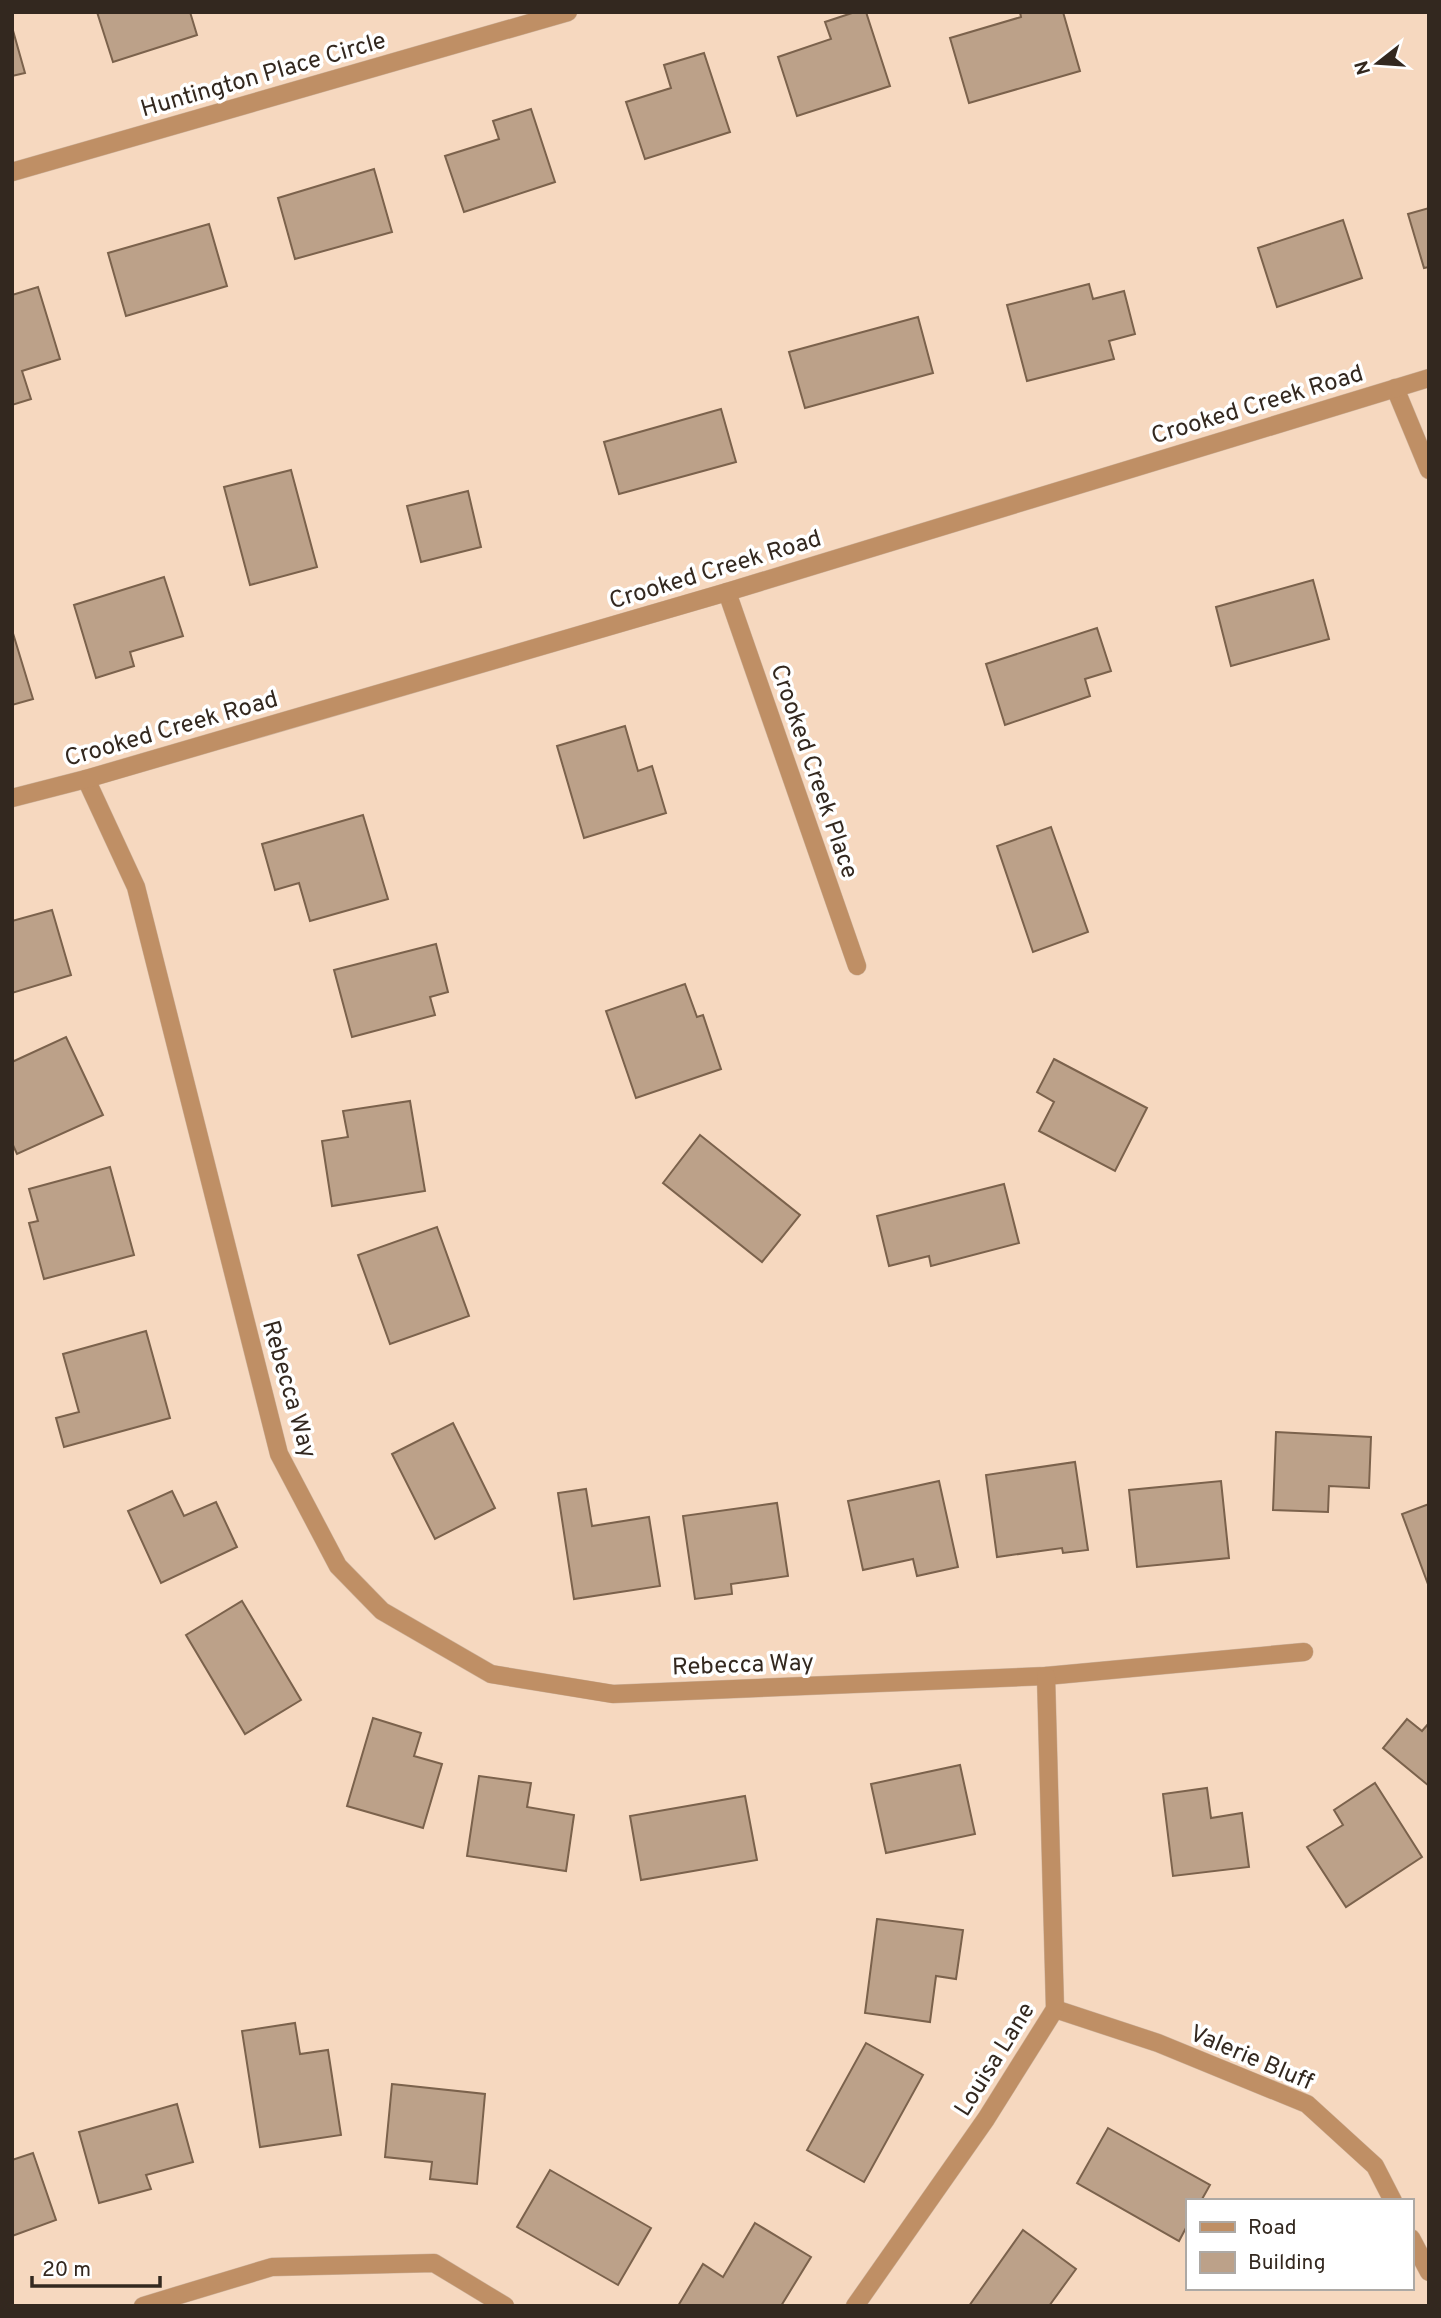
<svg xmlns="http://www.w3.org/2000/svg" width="1441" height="2318" font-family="Overpass,sans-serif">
<rect width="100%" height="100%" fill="#f6d8bf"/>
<g fill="#bca189" stroke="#7b624c" stroke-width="2">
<path d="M 97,12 L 190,12 L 197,35 L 113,62 Z"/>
<path d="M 855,12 L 866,12 L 890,86 L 797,116 L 778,57 L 831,39 L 825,22 Z"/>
<path d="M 1020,12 L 1063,12 L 1080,71 L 969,103 L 950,38 L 1021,17 Z"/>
<path d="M 12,27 L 25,73 L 12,76 Z"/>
<path d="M 704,53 L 730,132 L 645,159 L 626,102 L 671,88 L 664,65 Z"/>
<path d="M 531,109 L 555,182 L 464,212 L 445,156 L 499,139 L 493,121 Z"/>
<path d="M 374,169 L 392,232 L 295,259 L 278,198 Z"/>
<path d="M 1429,208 L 1429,267 L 1424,268 L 1408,214 Z"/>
<path d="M 1343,220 L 1362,278 L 1277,307 L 1258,248 Z"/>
<path d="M 209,224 L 227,286 L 126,316 L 108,253 Z"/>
<path d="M 1089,284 L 1093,299 L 1124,291 L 1135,334 L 1109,341 L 1114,359 L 1027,381 L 1007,305 Z"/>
<path d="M 38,287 L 60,359 L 22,371 L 31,399 L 12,405 L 12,295 Z"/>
<path d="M 918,317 L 933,373 L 805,408 L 789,352 Z"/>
<path d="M 721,409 L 736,462 L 619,494 L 604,442 Z"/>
<path d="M 291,470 L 317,567 L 250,585 L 224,487 Z"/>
<path d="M 468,491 L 481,547 L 421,562 L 407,506 Z"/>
<path d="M 164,577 L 183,636 L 130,652 L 134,666 L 96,678 L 74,605 Z"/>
<path d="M 1313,580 L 1329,639 L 1231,666 L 1216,607 Z"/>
<path d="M 1097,628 L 1111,671 L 1085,679 L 1090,696 L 1005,725 L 986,664 Z"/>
<path d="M 12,630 L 33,699 L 12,705 Z"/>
<path d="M 625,726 L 638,771 L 652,766 L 666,813 L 584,838 L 557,746 Z"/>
<path d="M 363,815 L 388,899 L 310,921 L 299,883 L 275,890 L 262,844 Z"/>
<path d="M 1051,827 L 1088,932 L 1033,952 L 997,846 Z"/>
<path d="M 52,910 L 71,975 L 12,993 L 12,921 Z"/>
<path d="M 436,944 L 448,992 L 430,997 L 435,1015 L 352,1037 L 334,970 Z"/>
<path d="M 685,984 L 697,1017 L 703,1015 L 721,1069 L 636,1098 L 606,1011 Z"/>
<path d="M 66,1037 L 103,1115 L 17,1154 L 12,1143 L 12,1062 Z"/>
<path d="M 1054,1059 L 1147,1108 L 1115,1171 L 1039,1131 L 1054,1102 L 1037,1092 Z"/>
<path d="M 410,1101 L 425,1191 L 332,1206 L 322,1141 L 348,1137 L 343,1111 Z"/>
<path d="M 700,1135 L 800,1215 L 762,1262 L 663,1183 Z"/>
<path d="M 110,1167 L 134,1255 L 44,1279 L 29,1223 L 38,1221 L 29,1189 Z"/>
<path d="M 1004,1184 L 1019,1243 L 931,1266 L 929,1256 L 889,1266 L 877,1216 Z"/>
<path d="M 437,1227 L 469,1316 L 390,1344 L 358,1255 Z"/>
<path d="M 146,1331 L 170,1418 L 64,1447 L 56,1418 L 79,1412 L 63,1354 Z"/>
<path d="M 453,1423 L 495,1508 L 435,1539 L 392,1454 Z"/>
<path d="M 1276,1432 L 1371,1437 L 1369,1488 L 1329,1486 L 1328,1512 L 1273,1510 Z"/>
<path d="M 1075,1462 L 1088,1550 L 1063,1553 L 1062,1548 L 997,1557 L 986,1475 Z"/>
<path d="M 939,1481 L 958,1567 L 917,1576 L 913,1559 L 863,1570 L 848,1501 Z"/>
<path d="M 1221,1481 L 1229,1558 L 1137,1567 L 1129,1490 Z"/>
<path d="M 586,1489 L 592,1526 L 649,1517 L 660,1586 L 574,1599 L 558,1493 Z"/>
<path d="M 172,1491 L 184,1516 L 216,1502 L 237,1547 L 161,1583 L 128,1511 Z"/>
<path d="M 777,1503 L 788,1576 L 731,1584 L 732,1594 L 695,1599 L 683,1516 Z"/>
<path d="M 1429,1504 L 1429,1587 L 1402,1514 Z"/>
<path d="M 242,1601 L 301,1700 L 245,1734 L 186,1635 Z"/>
<path d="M 373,1718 L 421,1733 L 414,1756 L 442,1764 L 423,1828 L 347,1806 Z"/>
<path d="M 1407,1719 L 1422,1731 L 1429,1723 L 1429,1786 L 1383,1748 Z"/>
<path d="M 960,1765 L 975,1834 L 886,1853 L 871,1784 Z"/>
<path d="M 479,1776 L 531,1783 L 527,1807 L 574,1815 L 566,1871 L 467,1856 Z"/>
<path d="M 1375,1783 L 1422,1857 L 1346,1907 L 1307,1847 L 1343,1825 L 1334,1810 Z"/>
<path d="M 1207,1788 L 1211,1818 L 1242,1813 L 1249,1867 L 1173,1876 L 1163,1794 Z"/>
<path d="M 745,1796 L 757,1860 L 641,1880 L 630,1816 Z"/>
<path d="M 877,1919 L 963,1930 L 956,1979 L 936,1976 L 930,2022 L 865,2013 Z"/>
<path d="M 295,2023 L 300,2054 L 328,2050 L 341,2135 L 260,2147 L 242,2031 Z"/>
<path d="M 866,2043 L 923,2075 L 864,2182 L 807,2150 Z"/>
<path d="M 392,2084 L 485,2094 L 477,2184 L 430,2179 L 432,2162 L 385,2157 Z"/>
<path d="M 177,2104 L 193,2162 L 146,2175 L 151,2189 L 99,2203 L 79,2132 Z"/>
<path d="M 1108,2128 L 1210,2185 L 1201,2201 L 1187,2201 L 1187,2226 L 1179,2241 L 1077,2183 Z"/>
<path d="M 33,2153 L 56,2220 L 12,2236 L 12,2160 Z"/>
<path d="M 550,2170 L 651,2228 L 618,2285 L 517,2227 Z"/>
<path d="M 755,2223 L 811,2257 L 781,2306 L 678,2306 L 703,2264 L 723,2277 Z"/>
<path d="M 1023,2230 L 1076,2269 L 1049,2306 L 969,2306 Z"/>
</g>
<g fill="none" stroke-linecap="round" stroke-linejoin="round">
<defs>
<g id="minor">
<path d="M 12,172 L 568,12"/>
<path d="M 1395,388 L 1429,470"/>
<path d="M 727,592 L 857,966"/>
<path d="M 86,779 L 136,887 L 279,1454 L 338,1566 L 382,1611 L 491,1674 L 613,1694 L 1046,1676 L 1304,1652"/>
<path d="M 12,798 L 86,779 L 727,592 L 1429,378"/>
<path d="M 1055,2009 L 1158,2043 L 1307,2104 L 1375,2166 L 1393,2201"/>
<path d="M 1411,2238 L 1429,2272"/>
<path d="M 143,2306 L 272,2267 L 434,2263 L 505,2306"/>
<path d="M 855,2306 L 986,2119 L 1055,2009 L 1046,1676"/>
</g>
</defs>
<use href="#minor" stroke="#cfb59f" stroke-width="19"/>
<use href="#minor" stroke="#bf8f65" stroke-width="18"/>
</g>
<g text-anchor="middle" stroke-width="7" stroke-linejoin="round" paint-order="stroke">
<g font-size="24" fill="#33281f" stroke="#fff">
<text transform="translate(263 74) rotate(-16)" y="8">Huntington Place Circle</text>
<text transform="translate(1257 404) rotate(-17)" y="8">Crooked Creek Road</text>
<text transform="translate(715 569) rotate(-17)" y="8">Crooked Creek Road</text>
<text transform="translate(171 728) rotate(-16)" y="8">Crooked Creek Road</text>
<text transform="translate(815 771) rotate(71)" y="8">Crooked Creek Place</text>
<text transform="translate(290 1389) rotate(74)" y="8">Rebecca Way</text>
<text transform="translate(743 1664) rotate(-2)" y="8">Rebecca Way</text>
<text transform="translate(1252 2057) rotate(23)" y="8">Valerie Bluff</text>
<text transform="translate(994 2059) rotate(-58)" y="8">Louisa Lane</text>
</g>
</g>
<rect width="1441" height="2318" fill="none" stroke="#33281f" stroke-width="28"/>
<rect x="1186" y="2199" width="228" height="91" fill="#ffffff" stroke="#ada9a5" stroke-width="2"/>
<rect x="1200" y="2222" width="35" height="10" fill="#bf8f65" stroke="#ada9a5" stroke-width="2"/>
<text x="1248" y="2234" font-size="21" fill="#33281f">Road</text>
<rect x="1200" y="2252" width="35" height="21" fill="#bca189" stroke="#ada9a5" stroke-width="2"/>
<text x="1248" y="2269" font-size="21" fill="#33281f">Building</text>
<g transform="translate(1378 63) rotate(253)" stroke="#ffffff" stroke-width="5" paint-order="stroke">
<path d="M0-5L12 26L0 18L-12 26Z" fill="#33281f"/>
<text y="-10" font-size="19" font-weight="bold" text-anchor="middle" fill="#33281f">N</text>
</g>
<path d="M32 2276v10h128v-10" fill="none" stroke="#33281f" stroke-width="3.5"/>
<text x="42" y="2276" font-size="21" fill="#33281f" stroke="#ffffff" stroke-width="5" paint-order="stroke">20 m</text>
</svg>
